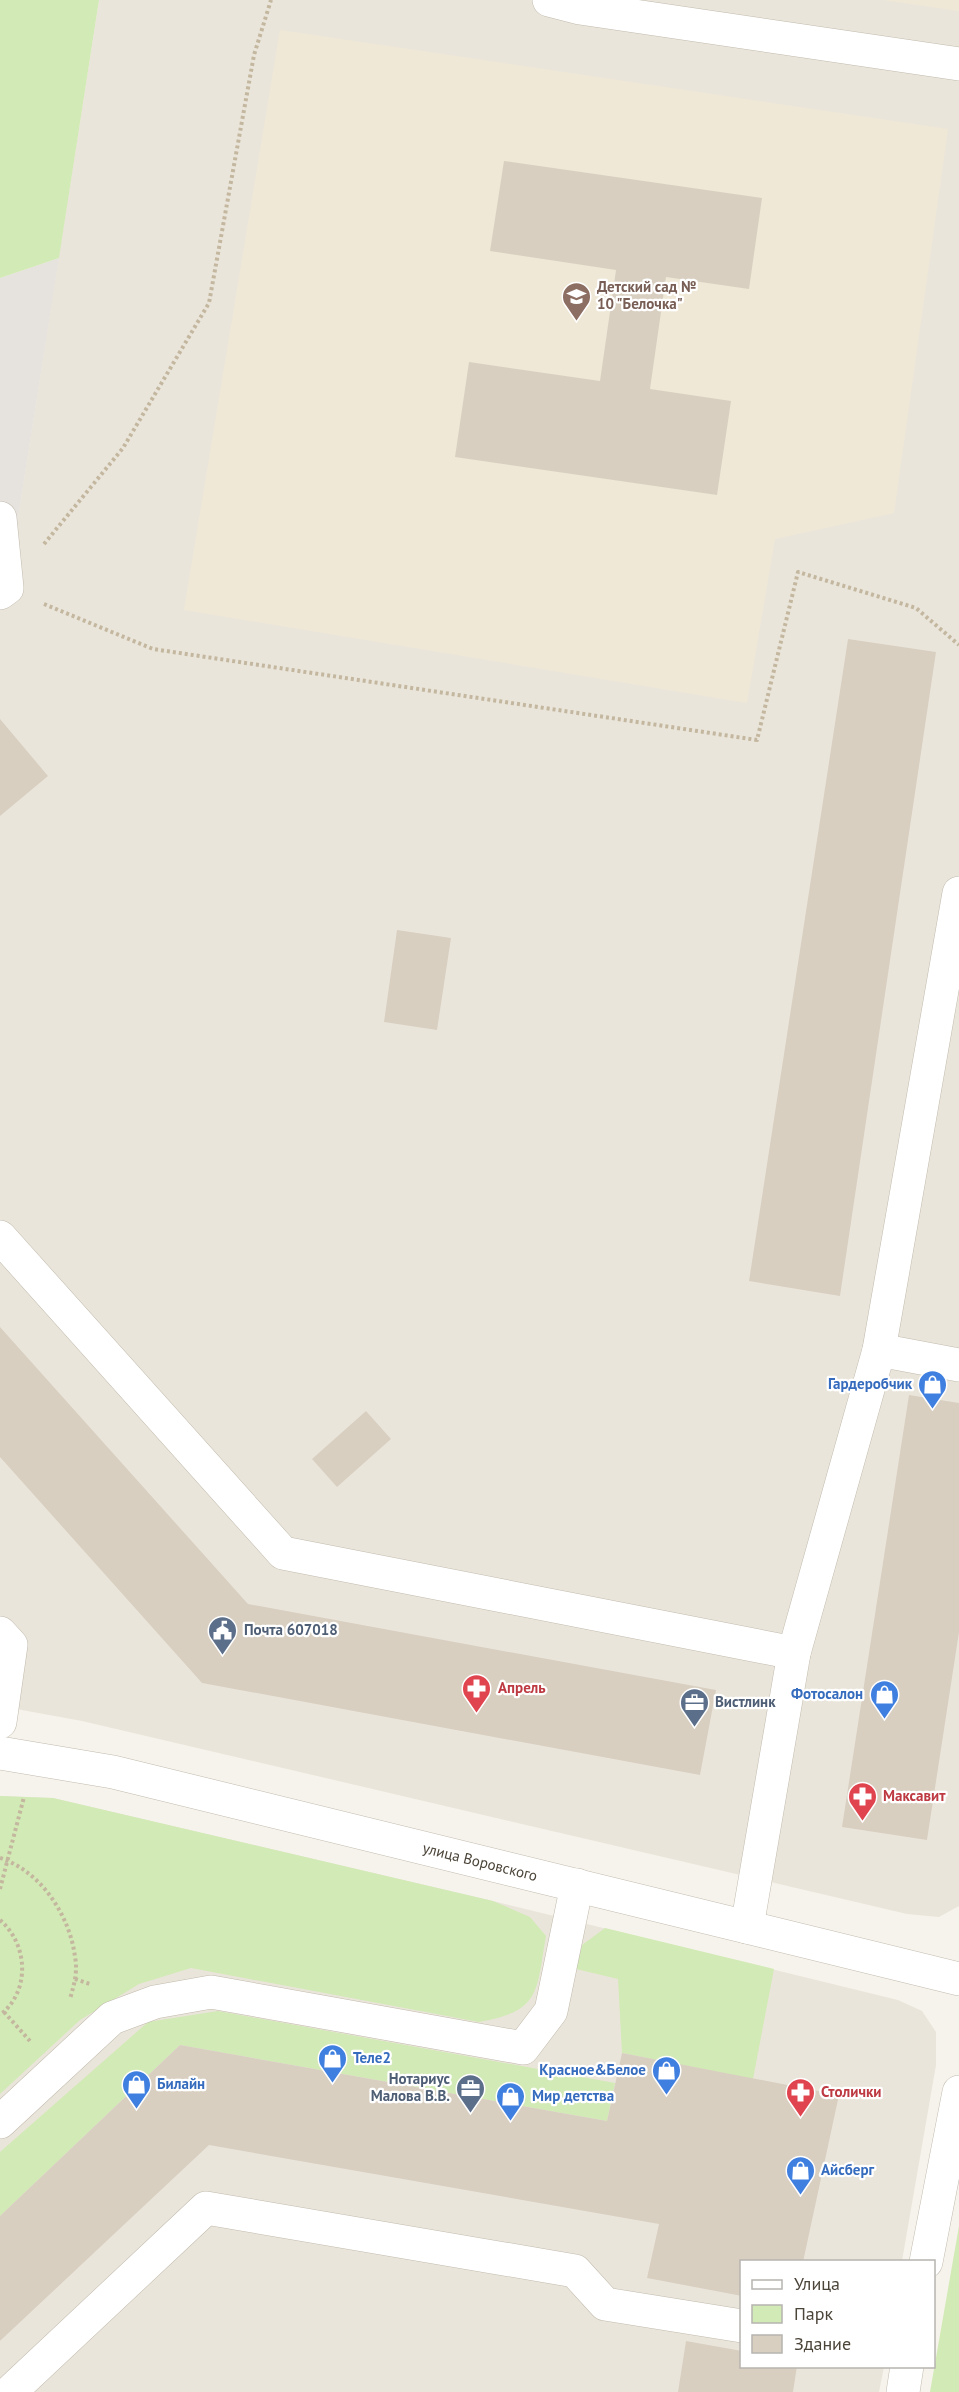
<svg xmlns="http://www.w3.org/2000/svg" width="959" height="2392" font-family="'PT Sans',sans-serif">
<rect width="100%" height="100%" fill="#f6f3ec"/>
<g fill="#eae5da">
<path d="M 99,0 L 959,0 L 959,1906 L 939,1917 L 907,1914 L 82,1721 L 0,1706 L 0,593 L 7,588 Z"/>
<path d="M 0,1796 L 53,1798 L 493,1901 L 898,2000 L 922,2011 L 936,2032 L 936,2065 L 902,2261 L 742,2262 L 742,2366 L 884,2367 L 879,2392 L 0,2392 Z"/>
</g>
<path fill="#e6e2dd" d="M 59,258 L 7,588 L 0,593 L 0,278 Z"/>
<g fill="#efe8d6">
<path d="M 883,0 L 959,0 L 959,11 Z"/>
<path d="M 280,30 L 948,129 L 894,513 L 775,539 L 747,703 L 184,610 Z"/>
</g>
<g fill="#d2eab5">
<path d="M 0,0 L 99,0 L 59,258 L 0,278 Z"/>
<path d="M 0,1796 L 53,1798 L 493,1901 L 530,1917 L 546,1936 C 536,1991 542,2011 479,2022 L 191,1968 L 139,1984 L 80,2020 L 0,2094 Z"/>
<path d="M 605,1928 L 774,1969 L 753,2079 L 622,2053 L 618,1979 L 576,1969 L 582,1945 Z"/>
<path d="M 218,2011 L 615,2083 L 607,2121 L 180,2045 L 0,2216 L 0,2152 L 148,2022 Z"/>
<path d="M 959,2226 L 959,2392 L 930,2392 Z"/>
</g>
<g fill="#d8cfc1">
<path d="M 504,161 L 762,198 L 749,289 L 666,277 L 650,389 L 731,401 L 717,495 L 455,457 L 469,362 L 600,381 L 616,270 L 490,251 Z"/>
<path d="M 848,639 L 936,652 L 840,1296 L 749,1281 Z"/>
<path d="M 0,719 L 48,776 L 0,816 Z"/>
<path d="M 397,930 L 451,938 L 437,1030 L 384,1022 Z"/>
<path d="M 0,1327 L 248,1604 L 716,1690 L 700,1775 L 202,1683 L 0,1457 Z"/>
<path d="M 909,1395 L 959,1403 L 959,1632 L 927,1840 L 842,1827 Z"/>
<path d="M 366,1411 L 391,1439 L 337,1487 L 312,1459 Z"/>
<path d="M 180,2045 L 607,2121 L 622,2053 L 839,2095 L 803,2262 L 742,2262 L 742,2296 L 647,2278 L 659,2224 L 209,2145 L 0,2341 L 0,2216 Z"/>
<path d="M 686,2341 L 742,2351 L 742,2366 L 797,2366 L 793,2392 L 678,2392 Z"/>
</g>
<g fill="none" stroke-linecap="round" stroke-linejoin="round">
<defs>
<g id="minor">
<path d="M 549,0 L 580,8 L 959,64"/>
<path d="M 0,518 L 7,588 L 0,593"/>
<path d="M 0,1237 L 283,1553 L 794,1653"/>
<path d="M 879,1350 L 959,893"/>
<path d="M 0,1633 L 11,1645 L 0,1722"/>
<path d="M 0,1753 L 113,1772 L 959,1979"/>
<path d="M 747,1927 L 794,1653 L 879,1350 L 959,1365"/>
<path d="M 0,2122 L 112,2018 L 155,2002 L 211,1992 L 523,2048 L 551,2011 L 577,1885"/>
<path d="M 926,2262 L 959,2092"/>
<path d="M 10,2392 L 206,2208 L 575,2271 L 605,2304 L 742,2326"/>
<path d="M 903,2392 L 907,2366"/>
</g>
</defs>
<use href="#minor" stroke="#c2bbae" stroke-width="34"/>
<g stroke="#c4b79f" stroke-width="4" stroke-dasharray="3 3" stroke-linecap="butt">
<path d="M 44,544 L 123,448 L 209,303 L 254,55 L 271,0"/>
<path d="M 44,604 L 153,649 L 757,740 L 798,572 L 916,608 L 959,645"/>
<path d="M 0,1858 C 41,1871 70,1916 75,1957 C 78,1971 74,1985 70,1999"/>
<path d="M 0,1889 L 24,1797"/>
<path d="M 0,1920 C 28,1944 31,1991 0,2015"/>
<path d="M 75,1979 L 90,1984"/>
<path d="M 4,2012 L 30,2041"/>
</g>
<use href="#minor" stroke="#fff" stroke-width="33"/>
</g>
<defs>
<symbol id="school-pin" viewBox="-11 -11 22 30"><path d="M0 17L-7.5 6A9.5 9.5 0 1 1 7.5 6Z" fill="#8d6e63" stroke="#fff"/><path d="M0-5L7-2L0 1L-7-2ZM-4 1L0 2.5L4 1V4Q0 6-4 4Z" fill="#fff"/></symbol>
<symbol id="shop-pin" viewBox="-11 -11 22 30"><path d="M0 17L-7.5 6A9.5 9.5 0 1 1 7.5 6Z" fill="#3f7fe0" stroke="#fff"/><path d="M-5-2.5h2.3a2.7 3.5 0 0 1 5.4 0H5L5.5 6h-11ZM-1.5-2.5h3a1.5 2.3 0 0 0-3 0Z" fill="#fff"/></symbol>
<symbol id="civic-pin" viewBox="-11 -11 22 30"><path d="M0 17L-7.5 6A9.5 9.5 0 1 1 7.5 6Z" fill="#5c6f8a" stroke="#fff"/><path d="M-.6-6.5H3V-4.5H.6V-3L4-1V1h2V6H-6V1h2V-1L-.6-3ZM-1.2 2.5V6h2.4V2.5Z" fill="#fff"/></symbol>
<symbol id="pharmacy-pin" viewBox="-11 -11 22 30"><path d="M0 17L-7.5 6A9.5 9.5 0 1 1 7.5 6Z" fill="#e0444e" stroke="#fff"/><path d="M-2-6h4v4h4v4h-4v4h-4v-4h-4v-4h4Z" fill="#fff"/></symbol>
<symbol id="office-pin" viewBox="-11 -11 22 30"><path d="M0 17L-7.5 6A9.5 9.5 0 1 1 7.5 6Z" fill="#5c6f8a" stroke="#fff"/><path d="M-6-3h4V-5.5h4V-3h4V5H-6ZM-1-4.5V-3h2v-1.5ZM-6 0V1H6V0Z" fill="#fff"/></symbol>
</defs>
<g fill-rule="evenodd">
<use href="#school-pin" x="560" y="280" width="33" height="45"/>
<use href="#shop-pin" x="916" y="1368" width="33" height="45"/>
<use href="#civic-pin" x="206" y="1614" width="33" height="45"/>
<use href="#pharmacy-pin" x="460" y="1672" width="33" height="45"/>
<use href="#shop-pin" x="868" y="1678" width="33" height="45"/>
<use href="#office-pin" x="678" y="1686" width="33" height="45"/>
<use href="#pharmacy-pin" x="846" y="1780" width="33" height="45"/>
<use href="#shop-pin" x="316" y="2042" width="33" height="45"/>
<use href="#shop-pin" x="650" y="2054" width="33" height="45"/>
<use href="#shop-pin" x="120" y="2068" width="33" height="45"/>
<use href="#office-pin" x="454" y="2072" width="33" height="45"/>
<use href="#pharmacy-pin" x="784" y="2076" width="33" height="45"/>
<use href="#shop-pin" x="494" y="2080" width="33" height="45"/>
<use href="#shop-pin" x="784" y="2154" width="33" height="45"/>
</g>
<g text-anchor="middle" stroke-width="4.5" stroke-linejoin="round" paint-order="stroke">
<g font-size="15" font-weight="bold" fill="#785e54" stroke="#fff" text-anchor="start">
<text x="597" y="292">Детский сад №<tspan x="597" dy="17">10 "Белочка"</tspan></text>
</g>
<g font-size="15" font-weight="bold" fill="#366cbe" stroke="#fff" text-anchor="start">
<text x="912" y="1389" text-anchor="end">Гардеробчик</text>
<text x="863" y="1699" text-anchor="end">Фотосалон</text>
<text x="353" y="2063">Теле2</text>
<text x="646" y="2075" text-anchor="end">Красное&amp;Белое</text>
<text x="157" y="2089">Билайн</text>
<text x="532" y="2101">Мир детства</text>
<text x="821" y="2175">Айсберг</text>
</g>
<g font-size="15" font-weight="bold" fill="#4e5e75" stroke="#fff" text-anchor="start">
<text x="244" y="1635">Почта 607018</text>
<text x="715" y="1707">Вистлинк</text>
<text x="450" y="2084" text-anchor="end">Нотариус<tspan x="450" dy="17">Малова В.В.</tspan></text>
</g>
<g font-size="15" font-weight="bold" fill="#be3a42" stroke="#fff" text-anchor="start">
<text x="498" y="1693">Апрель</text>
<text x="883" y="1801">Максавит</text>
<text x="821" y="2097">Столички</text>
</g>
<g font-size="15" fill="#4b4439" stroke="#fff">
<text transform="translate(480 1862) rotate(14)" y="5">улица Воровского</text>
</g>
</g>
<rect x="740" y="2260" width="195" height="108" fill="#ffffff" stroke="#b7b4b0" stroke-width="1.5"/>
<rect x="752" y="2280" width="30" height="9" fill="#ffffff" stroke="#b7b4b0" stroke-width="1.5"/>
<text x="794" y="2290" font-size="18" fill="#4b4439">Улица</text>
<rect x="752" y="2305" width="30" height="18" fill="#d2eab5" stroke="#b7b4b0" stroke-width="1.5"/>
<text x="794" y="2320" font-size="18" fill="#4b4439">Парк</text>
<rect x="752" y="2335" width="30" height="18" fill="#d8cfc1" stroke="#b7b4b0" stroke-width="1.5"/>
<text x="794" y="2350" font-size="18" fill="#4b4439">Здание</text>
</svg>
